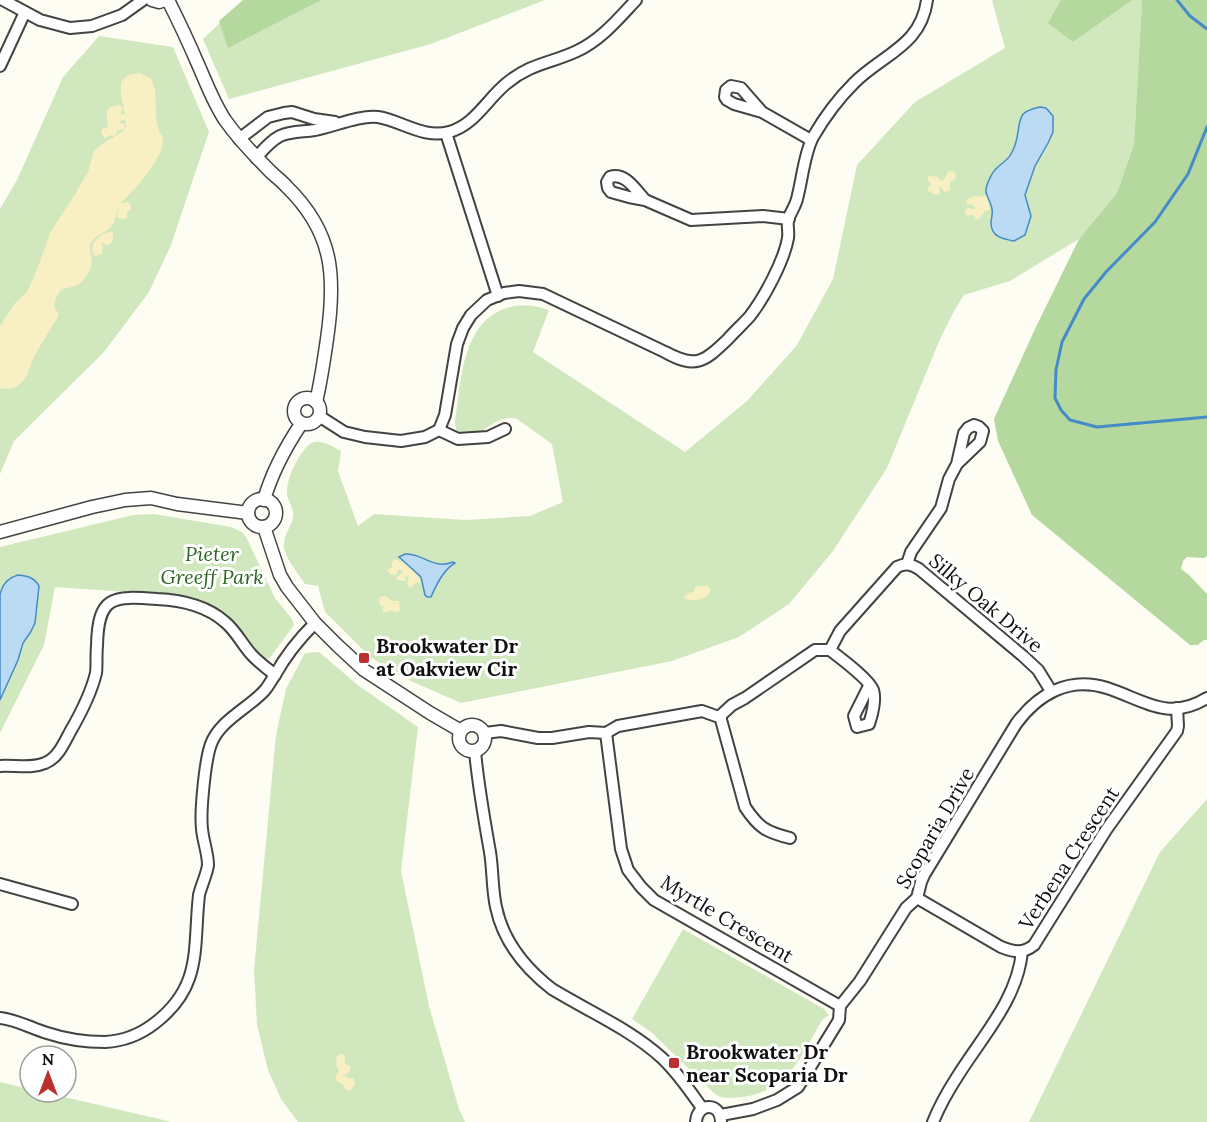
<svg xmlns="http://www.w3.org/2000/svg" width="1207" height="1122" font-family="Lora,serif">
<rect width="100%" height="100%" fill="#fefdf4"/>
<g fill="#d1e8be">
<path d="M 244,0 L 545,0 L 431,44 L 229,99 L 203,39 Z"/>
<path d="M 992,0 L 1142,0 L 1134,144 L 1117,193 L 1079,239 L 1010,281 L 964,295 L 954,311 L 940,339 L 887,468 L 833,551 L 789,604 L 739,637 L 672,661 L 461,703 L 404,678 L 370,657 L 325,612 L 318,586 L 305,584 C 298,573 287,561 284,548 C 282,534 295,524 293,512 C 292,506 288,500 287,494 C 285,481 301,446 314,442 C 324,440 333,447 341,451 L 338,471 L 358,526 L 374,514 L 465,520 L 530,516 L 563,502 L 552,444 L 517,419 C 492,412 481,446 456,430 L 455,422 C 461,384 461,325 504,309 C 520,303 533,305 549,310 L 533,352 L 685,452 L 747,401 L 797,345 L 833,279 L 857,165 L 915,102 L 1005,48 Z"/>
<path d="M 99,36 L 173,47 L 209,132 L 171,245 L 149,292 L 104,352 L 14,441 L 0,474 L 0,209 L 17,180 L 63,77 Z"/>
<path d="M 154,514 L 231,527 L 242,532 L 246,537 L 275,598 L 292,619 L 294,625 L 269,659 L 262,658 L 230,620 L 155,594 L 55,587 L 44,645 L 0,733 L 0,547 L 133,515 Z"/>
<path d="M 319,652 L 359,686 L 418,727 L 401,871 L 429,1006 L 459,1109 L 465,1122 L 298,1122 L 281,1099 L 268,1070 L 257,1025 L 254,970 L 276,735 L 286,689 L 305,653 Z"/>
<path d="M 1207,799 L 1207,1122 L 1029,1122 L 1160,852 Z"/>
<path d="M 683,929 L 824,1009 L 829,1015 L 822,1020 C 801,1056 790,1090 743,1097 C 733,1098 725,1099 716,1095 L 651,1032 L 632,1019 Z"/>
<path d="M 0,1082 L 30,1089 L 30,1092 L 43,1092 L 172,1122 L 0,1122 Z"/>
</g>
<g fill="#b4d89e">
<path d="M 243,0 L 321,0 L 228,48 L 219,21 Z"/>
<path d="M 1061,0 L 1132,0 L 1073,42 L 1048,23 Z"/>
<path d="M 1142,0 L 1207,0 L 1207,556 L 1204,558 L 1187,557 L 1183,561 L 1181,569 L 1189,575 L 1207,594 L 1207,640 L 1204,640 L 1198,645 L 1190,645 L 1032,515 L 998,441 L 994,419 L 1035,329 L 1079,239 L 1117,193 L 1134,144 Z"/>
</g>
<g fill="#f8f0c3">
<path d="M 140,73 L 150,78 C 158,90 155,101 156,114 C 156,119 157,124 158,128 C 160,133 163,136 163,142 C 162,160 134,190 121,203 L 128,202 L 130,204 L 131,209 L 127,213 L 127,218 L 121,219 L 117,217 L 120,204 C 116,211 116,220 112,226 C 107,233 95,234 91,243 C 88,249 92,255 92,261 C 92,266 88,274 85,278 C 74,295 59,278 54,306 L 58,313 L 58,317 C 50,330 42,342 35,355 C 30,364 28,379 19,385 C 14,389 6,390 0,388 L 0,326 L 15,303 L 27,292 L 36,272 L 51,231 L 74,196 L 88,172 L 94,151 L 102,144 L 122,132 L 126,126 L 125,119 L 118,122 L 124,124 L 125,127 L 123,129 L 117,131 L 115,136 L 111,135 L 105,138 L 101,132 L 103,128 L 108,128 C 107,116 102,106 120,105 L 123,110 L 120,113 L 125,115 L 121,94 L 121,82 L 128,75 Z"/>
<path d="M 951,171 L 955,172 L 956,178 L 950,182 L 950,189 L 949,191 L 944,192 L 942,188 L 939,187 L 940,194 L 936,195 L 928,191 L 927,189 L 931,184 L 927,179 L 929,176 L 938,177 L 941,181 L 943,181 L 948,172 Z"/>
<path d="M 987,195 L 990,210 L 985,211 L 978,220 L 975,219 L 974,215 L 966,215 L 965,213 L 967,208 L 974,209 L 976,208 L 973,205 L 967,204 L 966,202 C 970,193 979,199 987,195 Z"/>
<path d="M 109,232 L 113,233 C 114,240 113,243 107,245 L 102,243 L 101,244 L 103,248 L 102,254 L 95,256 L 92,251 L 93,243 L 101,235 Z"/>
<path d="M 394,559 C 404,561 418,572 421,583 L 416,582 L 412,587 L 410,588 L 407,584 L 409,577 L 406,576 L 405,577 L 406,581 L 398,580 L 396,578 L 403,572 L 400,569 L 398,570 L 396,575 L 390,574 L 387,570 L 392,567 L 392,562 Z"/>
<path d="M 698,586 L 708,586 L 711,590 C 706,600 695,602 685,599 L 684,598 C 686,594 689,592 694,592 L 694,588 Z"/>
<path d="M 384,596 L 389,598 L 392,601 L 399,601 L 400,609 L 399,612 L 396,612 L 391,610 L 387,612 L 383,612 L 382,608 L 385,606 L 380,605 L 379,599 L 380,597 Z"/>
<path d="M 340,1054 L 344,1055 L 345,1057 L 345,1064 L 350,1066 L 351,1068 L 349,1072 L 344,1075 L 346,1077 L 354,1079 L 355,1084 L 351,1090 L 346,1090 L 343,1085 L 336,1080 L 336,1076 L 339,1071 L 336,1065 L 337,1056 Z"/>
</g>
<g fill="#bbdbf4" stroke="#458bc7" stroke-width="1.5">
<path d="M 1040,107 L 1046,108 L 1053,116 L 1053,132 L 1048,143 L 1035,166 L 1025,195 L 1031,216 L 1025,235 L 1014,241 C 1003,239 991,237 991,223 C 991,219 993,214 992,209 C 991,203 987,197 986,192 C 985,186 990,178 992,174 C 997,165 1007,162 1011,154 C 1015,147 1017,139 1018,132 C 1020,114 1022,111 1040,107 Z"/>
<path d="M 405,554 C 423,553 433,570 453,562 L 455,563 C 443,570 436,585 431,597 L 427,597 L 425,595 L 421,577 L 399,557 Z"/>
<path d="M 18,575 C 27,576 34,577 39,586 L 35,623 L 30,633 L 23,643 L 18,660 L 0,700 L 0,595 C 2,584 8,578 18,575 Z"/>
</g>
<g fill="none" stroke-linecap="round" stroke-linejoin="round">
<g stroke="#458bc7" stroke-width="3">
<path d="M 1177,0 L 1190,16 L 1207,29"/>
<path d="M 1207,127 L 1188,174 L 1155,222 L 1106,272 L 1084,299 L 1062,342 L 1056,370 L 1055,398 L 1061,410 L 1070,420 L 1097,427 L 1207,417"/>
</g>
<defs>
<g id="minor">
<path d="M 3,0 L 40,20 L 70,28 L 92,26 L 122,15 L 143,0"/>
<path d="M 0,66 L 25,12"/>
<path d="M 762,112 L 741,88 L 731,86 L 726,90 L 725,97 L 727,100 L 734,104 L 762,112 L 811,140"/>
<path d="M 446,133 L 498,296"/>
<path d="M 239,139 L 268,117 L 284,113 L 292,112 L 314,119 L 335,122"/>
<path d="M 256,158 C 263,150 270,141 280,136 C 291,131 303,132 315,130 C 335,126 359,115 378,117 C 402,121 424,139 449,132 C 475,125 487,99 507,83 C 531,63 552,63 577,51 C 601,40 619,18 636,0"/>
<path d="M 645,200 C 635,189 625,172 610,177 L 607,182 L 608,188 L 611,192 L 629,197 L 645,200 L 691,220 L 763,216 L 789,219"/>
<path d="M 319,416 L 344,432 L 365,437 L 401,441 L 425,437 L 439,430 L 445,415 L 457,344 L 463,328 L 471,315 L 487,300 L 504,293 L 519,291 L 543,294 L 665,352 C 696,369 704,362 728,339 C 735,331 743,324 750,316 C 764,298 784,261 788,238 C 789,232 787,226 788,220 C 790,213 795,207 797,199 C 802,181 804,154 813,137 C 824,118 838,99 854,83 C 883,54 921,46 927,0"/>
<path d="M 439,430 L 458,439 L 488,437 L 505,429"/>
<path d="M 907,564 L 911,552 L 941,508 L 949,479 L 957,464 L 964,433 L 968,428 L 974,425 L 979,427 L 983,431 L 980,442 L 957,464"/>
<path d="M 830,650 C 840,658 869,679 873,690 C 876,700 872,715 869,724 L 857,727 L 854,716 L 869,686"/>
<path d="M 720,716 L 745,807 C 759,828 766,832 790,838"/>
<path d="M 485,733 L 501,731 L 538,738 L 552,738 L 589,732 L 606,733 L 618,726 L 702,711 L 716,716 L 720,716 L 732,705 L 745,698 L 815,650 L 830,650 L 840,631 L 897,567 C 905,563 911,564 919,569 L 1023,656 L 1038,670 L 1051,691"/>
<path d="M 606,733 L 621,849 L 628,870 L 641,887 L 654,900 L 840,1006"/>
<path d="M 475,751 C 478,785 484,818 490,852 C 493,870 492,889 496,907 C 503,941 525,968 552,989 C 588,1011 630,1029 662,1058 C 678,1073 690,1091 702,1108"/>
<path d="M 0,766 C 15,765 31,769 45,763 C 58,758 64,743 70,732 C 81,713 91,694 96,673 C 97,665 96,655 97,646 C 98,595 113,596 157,599 C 180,600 207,606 225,622 C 236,631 242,644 251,654 C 258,662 267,668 275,675 C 286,655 299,639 315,623"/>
<path d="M 0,884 L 72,904"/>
<path d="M 917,898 L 1001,947 C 1014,952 1023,954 1034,945 L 1106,830 L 1177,731 L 1178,726 L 1177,708"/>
<path d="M 0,1018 C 17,1020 31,1028 47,1033 C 65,1039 86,1042 105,1042 C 124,1041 141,1034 155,1023 C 203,986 193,948 199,895 C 201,886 207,874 208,865 C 208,853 203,841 202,829 C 200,812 205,760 211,744 C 220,720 249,708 265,690 C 269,685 272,679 275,675"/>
<path d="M 721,1115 L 753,1109 L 777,1100 L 798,1087 L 839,1020 L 840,1006 L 860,981 L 906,908 L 917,898 L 921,882 L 924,875 L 1016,724 C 1038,694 1069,676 1107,688 C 1144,700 1168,722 1207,698"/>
<path d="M 696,1122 C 697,1102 721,1102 721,1122"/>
<path d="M 933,1122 C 939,1107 948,1091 957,1077 C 981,1038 1018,999 1022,951"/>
</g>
<g id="tertiary">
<path d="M 152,0 L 159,2 L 165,0"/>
<path d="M 168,0 C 178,20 188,41 197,62 C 206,82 213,102 225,120 C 237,137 252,153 267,168 C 273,175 281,180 287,187 C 334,233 336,277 327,339 C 324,360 321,381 316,402"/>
<circle cx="307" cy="411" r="13"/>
<circle cx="262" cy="513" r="14"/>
<path d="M 264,500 C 272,472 285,448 301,424"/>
<path d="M 264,527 L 280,575 L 287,587 L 315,623 L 337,645 L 364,670 L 430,713 L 461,731"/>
<path d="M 0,532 L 92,507 L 125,500 L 151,498 L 177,504 L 248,513"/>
<circle cx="472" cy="738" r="13"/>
</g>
</defs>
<use href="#minor" stroke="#434343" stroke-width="14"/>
<use href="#tertiary" stroke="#434343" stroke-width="15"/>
<use href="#minor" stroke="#fff" stroke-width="10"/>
<use href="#tertiary" stroke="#fff" stroke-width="12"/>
</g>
<g fill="#bb302e" stroke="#fff" stroke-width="2">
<rect x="358" y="652" width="12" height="12" rx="3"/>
<rect x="668" y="1057" width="12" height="12" rx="3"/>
</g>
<g text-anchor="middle" stroke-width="6" stroke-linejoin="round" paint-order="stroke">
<g font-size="20" font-style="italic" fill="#2c6622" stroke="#fff">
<text x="212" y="561">Pieter<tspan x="212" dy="23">Greeff Park</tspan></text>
</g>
<g font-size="20" fill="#101010" stroke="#fff">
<text transform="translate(986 603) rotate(40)" y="7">Silky Oak Drive</text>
<text transform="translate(935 828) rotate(-60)" y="7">Scoparia Drive</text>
<text transform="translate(1069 858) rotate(-57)" y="7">Verbena Crescent</text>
<text transform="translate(727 919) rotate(31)" y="7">Myrtle Crescent</text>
</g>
<g font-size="20" font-weight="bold" fill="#101010" stroke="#fff" text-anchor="start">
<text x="376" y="653">Brookwater Dr<tspan x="376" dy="23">at Oakview Cir</tspan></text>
<text x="686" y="1059">Brookwater Dr<tspan x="686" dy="23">near Scoparia Dr</tspan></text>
</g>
</g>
<g transform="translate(48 1074)"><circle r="28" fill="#ffffff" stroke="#9f9f9f" stroke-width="1.5"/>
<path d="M0-4.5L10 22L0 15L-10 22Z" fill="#bb302e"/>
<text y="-9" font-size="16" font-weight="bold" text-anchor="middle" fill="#101010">N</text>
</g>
</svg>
